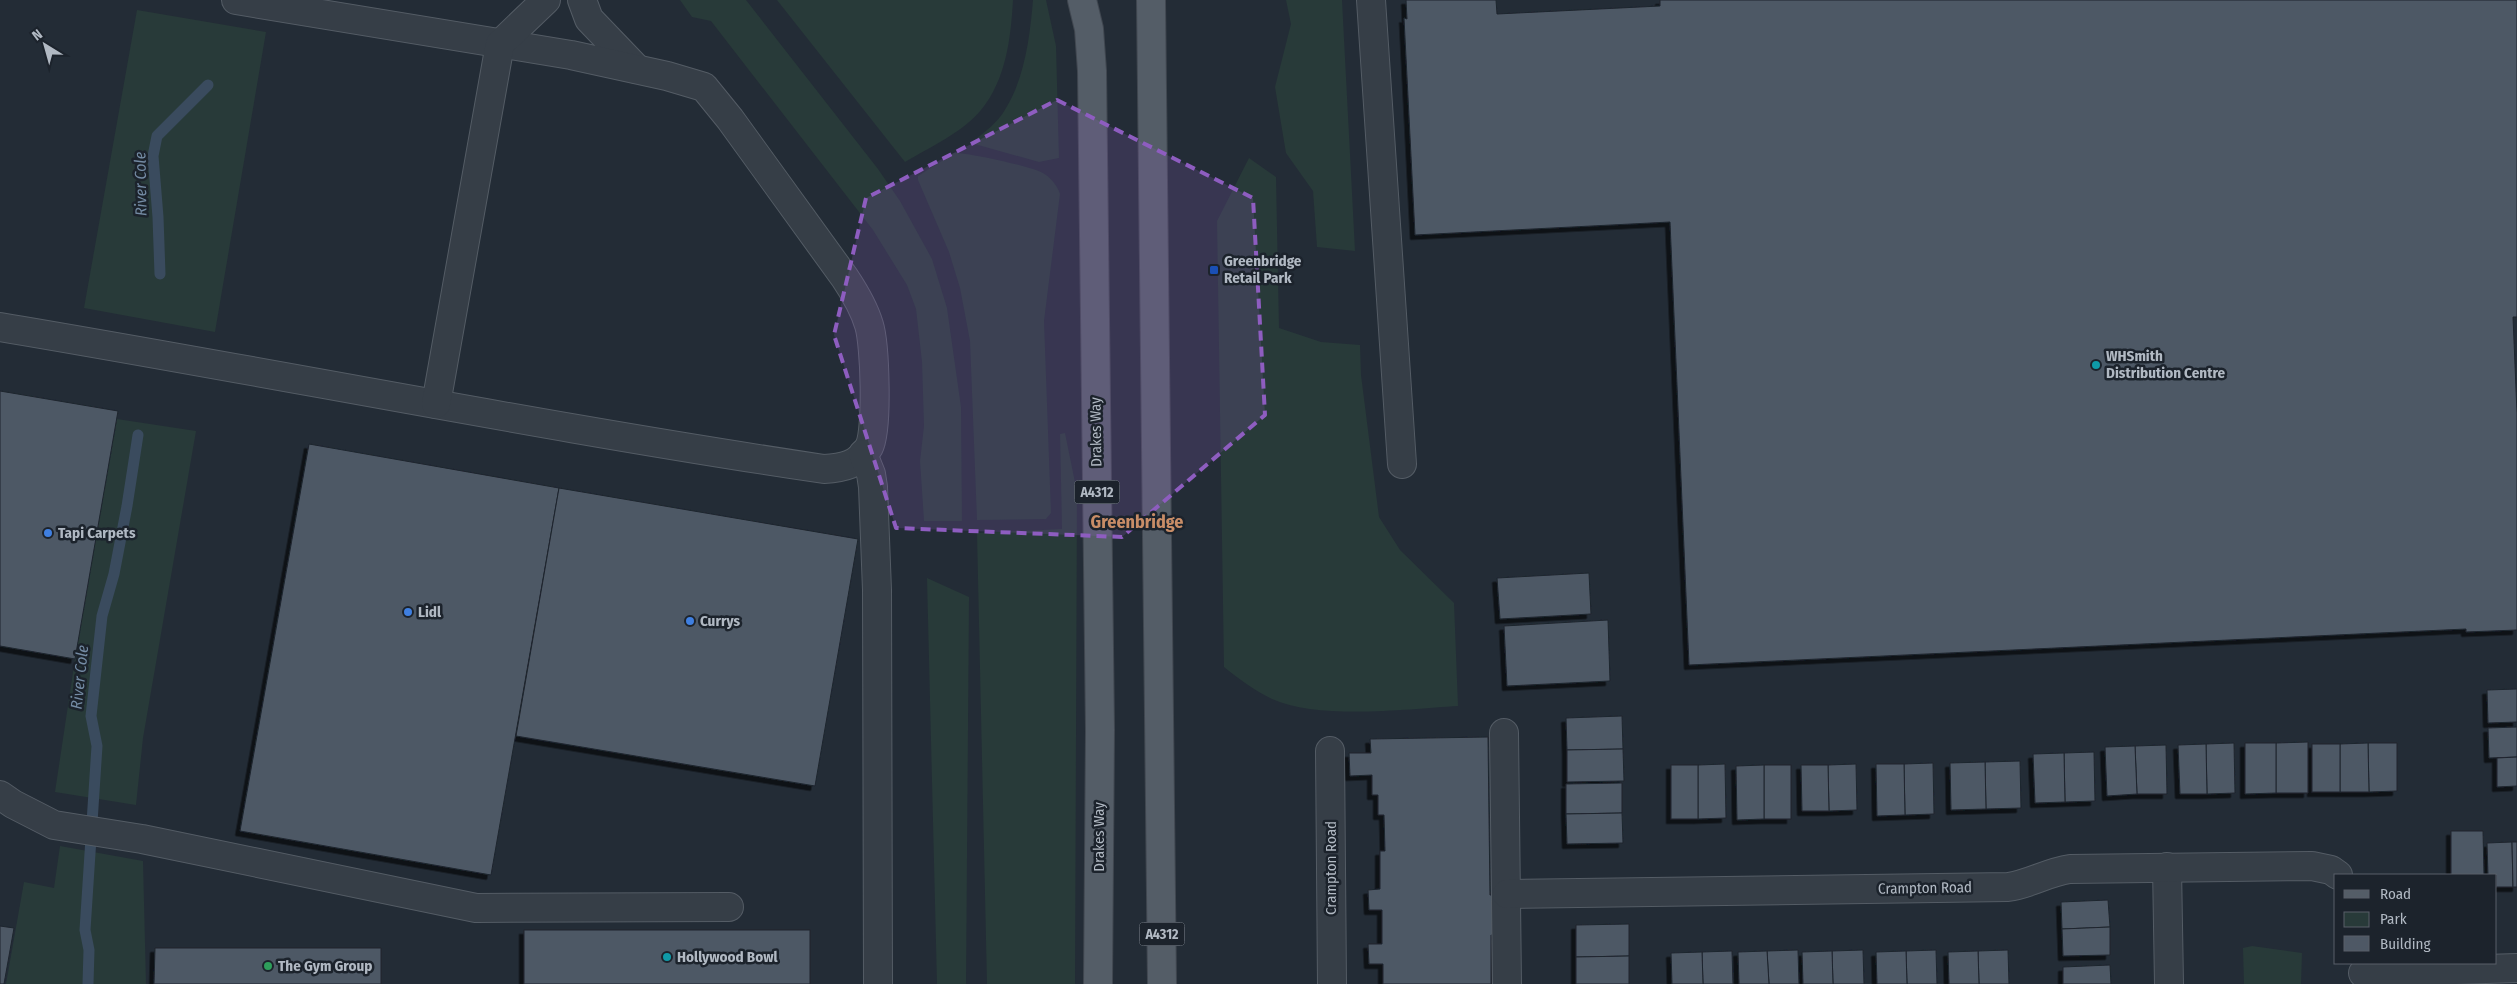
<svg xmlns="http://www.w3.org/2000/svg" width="2517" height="984" font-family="'Fira Sans Condensed',sans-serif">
<defs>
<filter id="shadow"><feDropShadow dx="-4.5" dy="4.5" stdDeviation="0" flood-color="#0009"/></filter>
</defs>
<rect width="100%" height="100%" fill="#232c36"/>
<g fill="#283a39">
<path d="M 680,0 L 746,0 L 878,169 L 900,201 L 932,259 L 947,308 L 961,407 L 962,521 L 924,521 L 920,461 L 924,426 L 922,362 L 916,309 L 907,285 L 873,230 L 711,21 L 692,17 Z"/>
<path d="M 777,0 L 1013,0 C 1011,37 1006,80 981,110 C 962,133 930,147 905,162 Z"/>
<path d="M 1033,0 L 1046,0 L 1056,46 L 1059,158 L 1039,162 L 971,143 C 983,133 998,123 1006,108 C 1025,77 1030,35 1033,0 Z"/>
<path d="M 1286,0 L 1342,0 L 1355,251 L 1317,247 L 1313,191 L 1286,153 L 1275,87 L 1291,24 Z"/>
<path d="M 137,10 L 266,32 L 215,332 L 84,308 Z"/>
<path d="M 954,153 C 966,152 1034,167 1043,173 C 1050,177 1058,186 1060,194 L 1044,321 L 1051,513 L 1046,519 L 977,520 L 970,341 L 960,288 L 949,252 L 918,180 L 918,176 Z"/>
<path d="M 1249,158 L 1276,177 L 1279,328 L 1321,342 L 1360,345 L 1361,375 L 1379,517 L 1400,550 L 1454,603 L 1458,706 C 1408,709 1318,720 1272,699 C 1255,691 1239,679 1224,667 L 1217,221 Z"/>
<path d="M 117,419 L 196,431 L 143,738 L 136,805 L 55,792 L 75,659 Z"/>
<path d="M 1065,433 L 1077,492 L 1075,984 L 987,984 L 977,533 L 1062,529 L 1060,434 Z"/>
<path d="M 927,578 L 969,597 L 966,984 L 937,984 Z"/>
<path d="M 60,846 L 143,861 L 146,984 L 6,984 L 24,882 L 54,888 Z"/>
<path d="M 2252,946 L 2302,953 L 2301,984 L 2244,984 L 2243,948 Z"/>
</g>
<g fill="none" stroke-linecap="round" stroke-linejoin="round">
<g stroke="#3a4b5e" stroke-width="11">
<path d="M 160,274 L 158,217 L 153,156 L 157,136 L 208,85"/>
<path d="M 88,984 L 89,950 L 85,930 L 97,746 L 91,716 L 102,616 L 114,574 L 127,506 L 138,435"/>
</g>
</g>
<g fill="#4e5865" stroke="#1e252e" filter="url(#shadow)">
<path d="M 1406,0 L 1496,0 L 1497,14 L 1660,6 L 1660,0 L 2517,0 L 2517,317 L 2513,317 L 2517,413 L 2517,630 L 2466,632 L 2466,629 L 1689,665 L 1670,222 L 1415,235 L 1404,18 L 1407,19 Z"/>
<path d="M 0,391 L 118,411 L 75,659 L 0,646 Z"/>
<path d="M 309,444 L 559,488 L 491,875 L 240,831 Z"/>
<path d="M 559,488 L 858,539 L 815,786 L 516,736 Z"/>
<path d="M 1589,573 L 1591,614 L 1500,619 L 1497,578 Z"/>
<path d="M 1608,620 L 1610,681 L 1507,686 L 1504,626 Z"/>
<path d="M 2517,689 L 2517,722 L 2488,723 L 2487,690 Z"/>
<path d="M 1622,716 L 1623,749 L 1567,750 L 1566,718 Z"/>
<path d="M 2517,727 L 2517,757 L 2489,758 L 2488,728 Z"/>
<path d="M 1488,737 L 1490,895 L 1498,895 L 1499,935 L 1491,935 L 1491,984 L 1383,984 L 1383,964 L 1369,964 L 1368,944 L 1382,944 L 1382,910 L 1369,910 L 1368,890 L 1380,889 L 1380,851 L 1385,851 L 1384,815 L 1378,815 L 1378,795 L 1372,795 L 1372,775 L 1350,776 L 1349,753 L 1371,753 L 1370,739 Z"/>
<path d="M 2308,742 L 2308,793 L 2276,793 L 2276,743 Z"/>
<path d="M 2234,743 L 2235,793 L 2207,794 L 2206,744 Z"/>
<path d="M 2245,743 L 2276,743 L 2276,793 L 2245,794 Z"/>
<path d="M 2368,743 L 2397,743 L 2397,791 L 2369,792 Z"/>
<path d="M 2368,743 L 2369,792 L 2340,792 L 2340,744 Z"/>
<path d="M 2206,744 L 2207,794 L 2180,794 L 2178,745 Z"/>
<rect x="2312" y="744" width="28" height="48"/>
<path d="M 2166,745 L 2167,794 L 2137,794 L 2135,746 Z"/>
<path d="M 2135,746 L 2137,794 L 2107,796 L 2105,747 Z"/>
<path d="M 1623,749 L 1624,781 L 1567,782 L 1567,750 Z"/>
<path d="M 2094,752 L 2095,801 L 2065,802 L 2064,753 Z"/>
<path d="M 2064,753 L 2065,802 L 2035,803 L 2033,754 Z"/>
<path d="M 2517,757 L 2517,786 L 2497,787 L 2497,758 Z"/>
<path d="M 2020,761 L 2021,808 L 1986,809 L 1985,762 Z"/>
<path d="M 1985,762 L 1986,809 L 1951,810 L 1950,763 Z"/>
<path d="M 1933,763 L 1934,814 L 1905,815 L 1904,764 Z"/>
<path d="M 1725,764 L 1726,818 L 1698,819 L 1698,765 Z"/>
<path d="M 1856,764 L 1857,810 L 1829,811 L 1828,765 Z"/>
<path d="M 1876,764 L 1904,764 L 1905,815 L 1877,816 Z"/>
<rect x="1671" y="765" width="27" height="54"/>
<rect x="1764" y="765" width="27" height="54"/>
<path d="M 1764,765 L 1764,819 L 1737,820 L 1736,766 Z"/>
<path d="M 1801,765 L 1828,765 L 1829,811 L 1802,811 Z"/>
<path d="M 1622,783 L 1622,813 L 1566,814 L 1566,784 Z"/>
<path d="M 1622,813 L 1623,843 L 1567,844 L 1566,814 Z"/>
<path d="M 2451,831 L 2483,831 L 2484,875 L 2451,875 Z"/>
<path d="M 2512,842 L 2513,887 L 2496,887 L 2496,875 L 2488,875 L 2487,843 Z"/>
<path d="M 2512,842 L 2517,842 L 2517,887 L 2513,887 Z"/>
<path d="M 2108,900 L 2110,927 L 2062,929 L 2061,902 Z"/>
<path d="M 1629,924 L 1629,956 L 1576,957 L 1576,925 Z"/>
<path d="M 0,926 L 14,928 L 4,984 L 0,984 Z"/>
<path d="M 2110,927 L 2110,955 L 2063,956 L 2062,929 Z"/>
<rect x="524" y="930" width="286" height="54"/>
<path d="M 155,948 L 381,948 L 381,984 L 154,984 Z"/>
<path d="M 1798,950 L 1799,984 L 1769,984 L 1767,951 Z"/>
<path d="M 1863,950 L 1864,984 L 1833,984 L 1832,951 Z"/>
<path d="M 1936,950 L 1937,984 L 1907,984 L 1906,951 Z"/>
<path d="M 2008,950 L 2009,984 L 1979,984 L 1978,951 Z"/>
<path d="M 1732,951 L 1733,984 L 1703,984 L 1702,952 Z"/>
<path d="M 1767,951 L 1769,984 L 1739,984 L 1738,952 Z"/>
<path d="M 1832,951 L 1833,984 L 1803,984 L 1802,952 Z"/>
<path d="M 1906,951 L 1907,984 L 1877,984 L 1876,952 Z"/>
<path d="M 1978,951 L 1979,984 L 1949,984 L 1948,952 Z"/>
<path d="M 1702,952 L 1703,984 L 1672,984 L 1671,953 Z"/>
<path d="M 1629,956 L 1629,984 L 1576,984 L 1576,957 Z"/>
<path d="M 2110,965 L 2111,984 L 2063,984 L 2063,967 Z"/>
</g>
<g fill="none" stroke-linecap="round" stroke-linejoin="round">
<defs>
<g id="minor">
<path d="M 582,0 L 589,19 L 637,69"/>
<path d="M 1371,0 L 1402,464"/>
<path d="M 0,327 C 275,373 548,428 824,469 C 842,468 859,465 869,447 C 878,430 875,344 869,325 C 864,308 855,293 845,278 L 730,119 L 704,87 L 667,76 L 571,55 L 236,0"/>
<path d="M 436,404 L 500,44 L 546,0"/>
<path d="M 863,454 L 871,474 L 873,487 L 877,590 L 878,984"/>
<path d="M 1504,733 L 1507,984"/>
<path d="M 1330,751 L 1332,984"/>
<path d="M 0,795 L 13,804 L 54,825 L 142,839 L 476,908 L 729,907"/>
<path d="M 2167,867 L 2169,984"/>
<path d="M 1507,894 L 2008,887 C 2030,884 2048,872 2070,869 L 2312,866 L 2331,870 L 2338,875"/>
<path d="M 2363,973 L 2517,968"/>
</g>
<g id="major">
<path d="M 1082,0 L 1089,29 L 1092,71 L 1100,730 L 1098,984"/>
<path d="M 1151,0 L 1162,984"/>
</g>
</defs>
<use href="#minor" stroke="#545c65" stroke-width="30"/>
<use href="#major" stroke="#404750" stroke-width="30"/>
<use href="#minor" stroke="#363e47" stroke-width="28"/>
<use href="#major" stroke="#545d67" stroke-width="28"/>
</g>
<path fill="#8e5dc0" fill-opacity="0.2" stroke="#8e5dc0" stroke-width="4" stroke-dasharray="10 6" stroke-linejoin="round" d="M 1057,100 L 1253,198 L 1265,415 L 1122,537 L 896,528 L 834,335 L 866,198 Z"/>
<rect fill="#1a4fb4" stroke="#1c232c" stroke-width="2" x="1209" y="265" width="10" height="10" rx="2.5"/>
<g fill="#0f9aa8" stroke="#1c232c" stroke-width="2">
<circle cx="2096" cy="365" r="5"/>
<circle cx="667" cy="957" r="5"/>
</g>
<g fill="#3f7fe0" stroke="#1c232c" stroke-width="2">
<circle cx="48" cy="533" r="5"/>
<circle cx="408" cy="612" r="5"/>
<circle cx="690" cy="621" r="5"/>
</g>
<circle fill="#2e9e5b" stroke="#1c232c" stroke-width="2" cx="268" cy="966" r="5"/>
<g text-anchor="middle" stroke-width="5" stroke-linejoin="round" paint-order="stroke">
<g fill="#1c232c" stroke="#848c96" stroke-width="1">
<rect x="1074.5" y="480.5" width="45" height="23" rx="4"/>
<rect x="1139.5" y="922.5" width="45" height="23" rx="4"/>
</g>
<g font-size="14" font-weight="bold" fill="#b1b9c3">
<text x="1097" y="497">A4312</text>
<text x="1162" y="939">A4312</text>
</g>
<g font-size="15" font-weight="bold" fill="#b1b9c3" stroke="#1c232c" text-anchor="start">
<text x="1224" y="266">Greenbridge<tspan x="1224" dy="17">Retail Park</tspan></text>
<text x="2106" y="361">WHSmith<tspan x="2106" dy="17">Distribution Centre</tspan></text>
<text x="58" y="538">Tapi Carpets</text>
<text x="418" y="617">Lidl</text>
<text x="700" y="626">Currys</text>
<text x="677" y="962">Hollywood Bowl</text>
<text x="278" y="971">The Gym Group</text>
</g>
<g font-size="15" fill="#b1b9c3" stroke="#1c232c">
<text transform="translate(1096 432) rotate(-91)" y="5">Drakes Way</text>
<text transform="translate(1099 837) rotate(-90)" y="5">Drakes Way</text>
<text transform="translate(1331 868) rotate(-90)" y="5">Crampton Road</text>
<text transform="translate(1925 888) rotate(-1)" y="5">Crampton Road</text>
</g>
<g font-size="16" font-style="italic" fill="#748ba4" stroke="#1c232c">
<text transform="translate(140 184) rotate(-91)" y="6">River Cole</text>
<text transform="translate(79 677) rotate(-84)" y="6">River Cole</text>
</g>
<g font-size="18" font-weight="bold" fill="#c88d67" stroke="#1c232c">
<text x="1137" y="528">Greenbridge</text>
</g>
</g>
<rect x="2334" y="874" width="162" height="90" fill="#1c232c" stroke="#585f68"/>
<rect x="2344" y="890" width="25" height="8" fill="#545d67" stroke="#585f68"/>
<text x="2380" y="899" font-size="15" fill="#b1b9c3">Road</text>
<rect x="2344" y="912" width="25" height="15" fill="#283a39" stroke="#585f68"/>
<text x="2380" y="924" font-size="15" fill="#b1b9c3">Park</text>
<rect x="2344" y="936" width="25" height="15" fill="#4e5865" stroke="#585f68"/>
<text x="2380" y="949" font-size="15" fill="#b1b9c3">Building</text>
<g transform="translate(45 45) rotate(323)" stroke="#1c232c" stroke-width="4" paint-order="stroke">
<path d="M0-4L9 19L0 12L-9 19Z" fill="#b1b9c3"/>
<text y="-8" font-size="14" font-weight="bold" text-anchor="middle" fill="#b1b9c3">N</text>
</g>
</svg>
